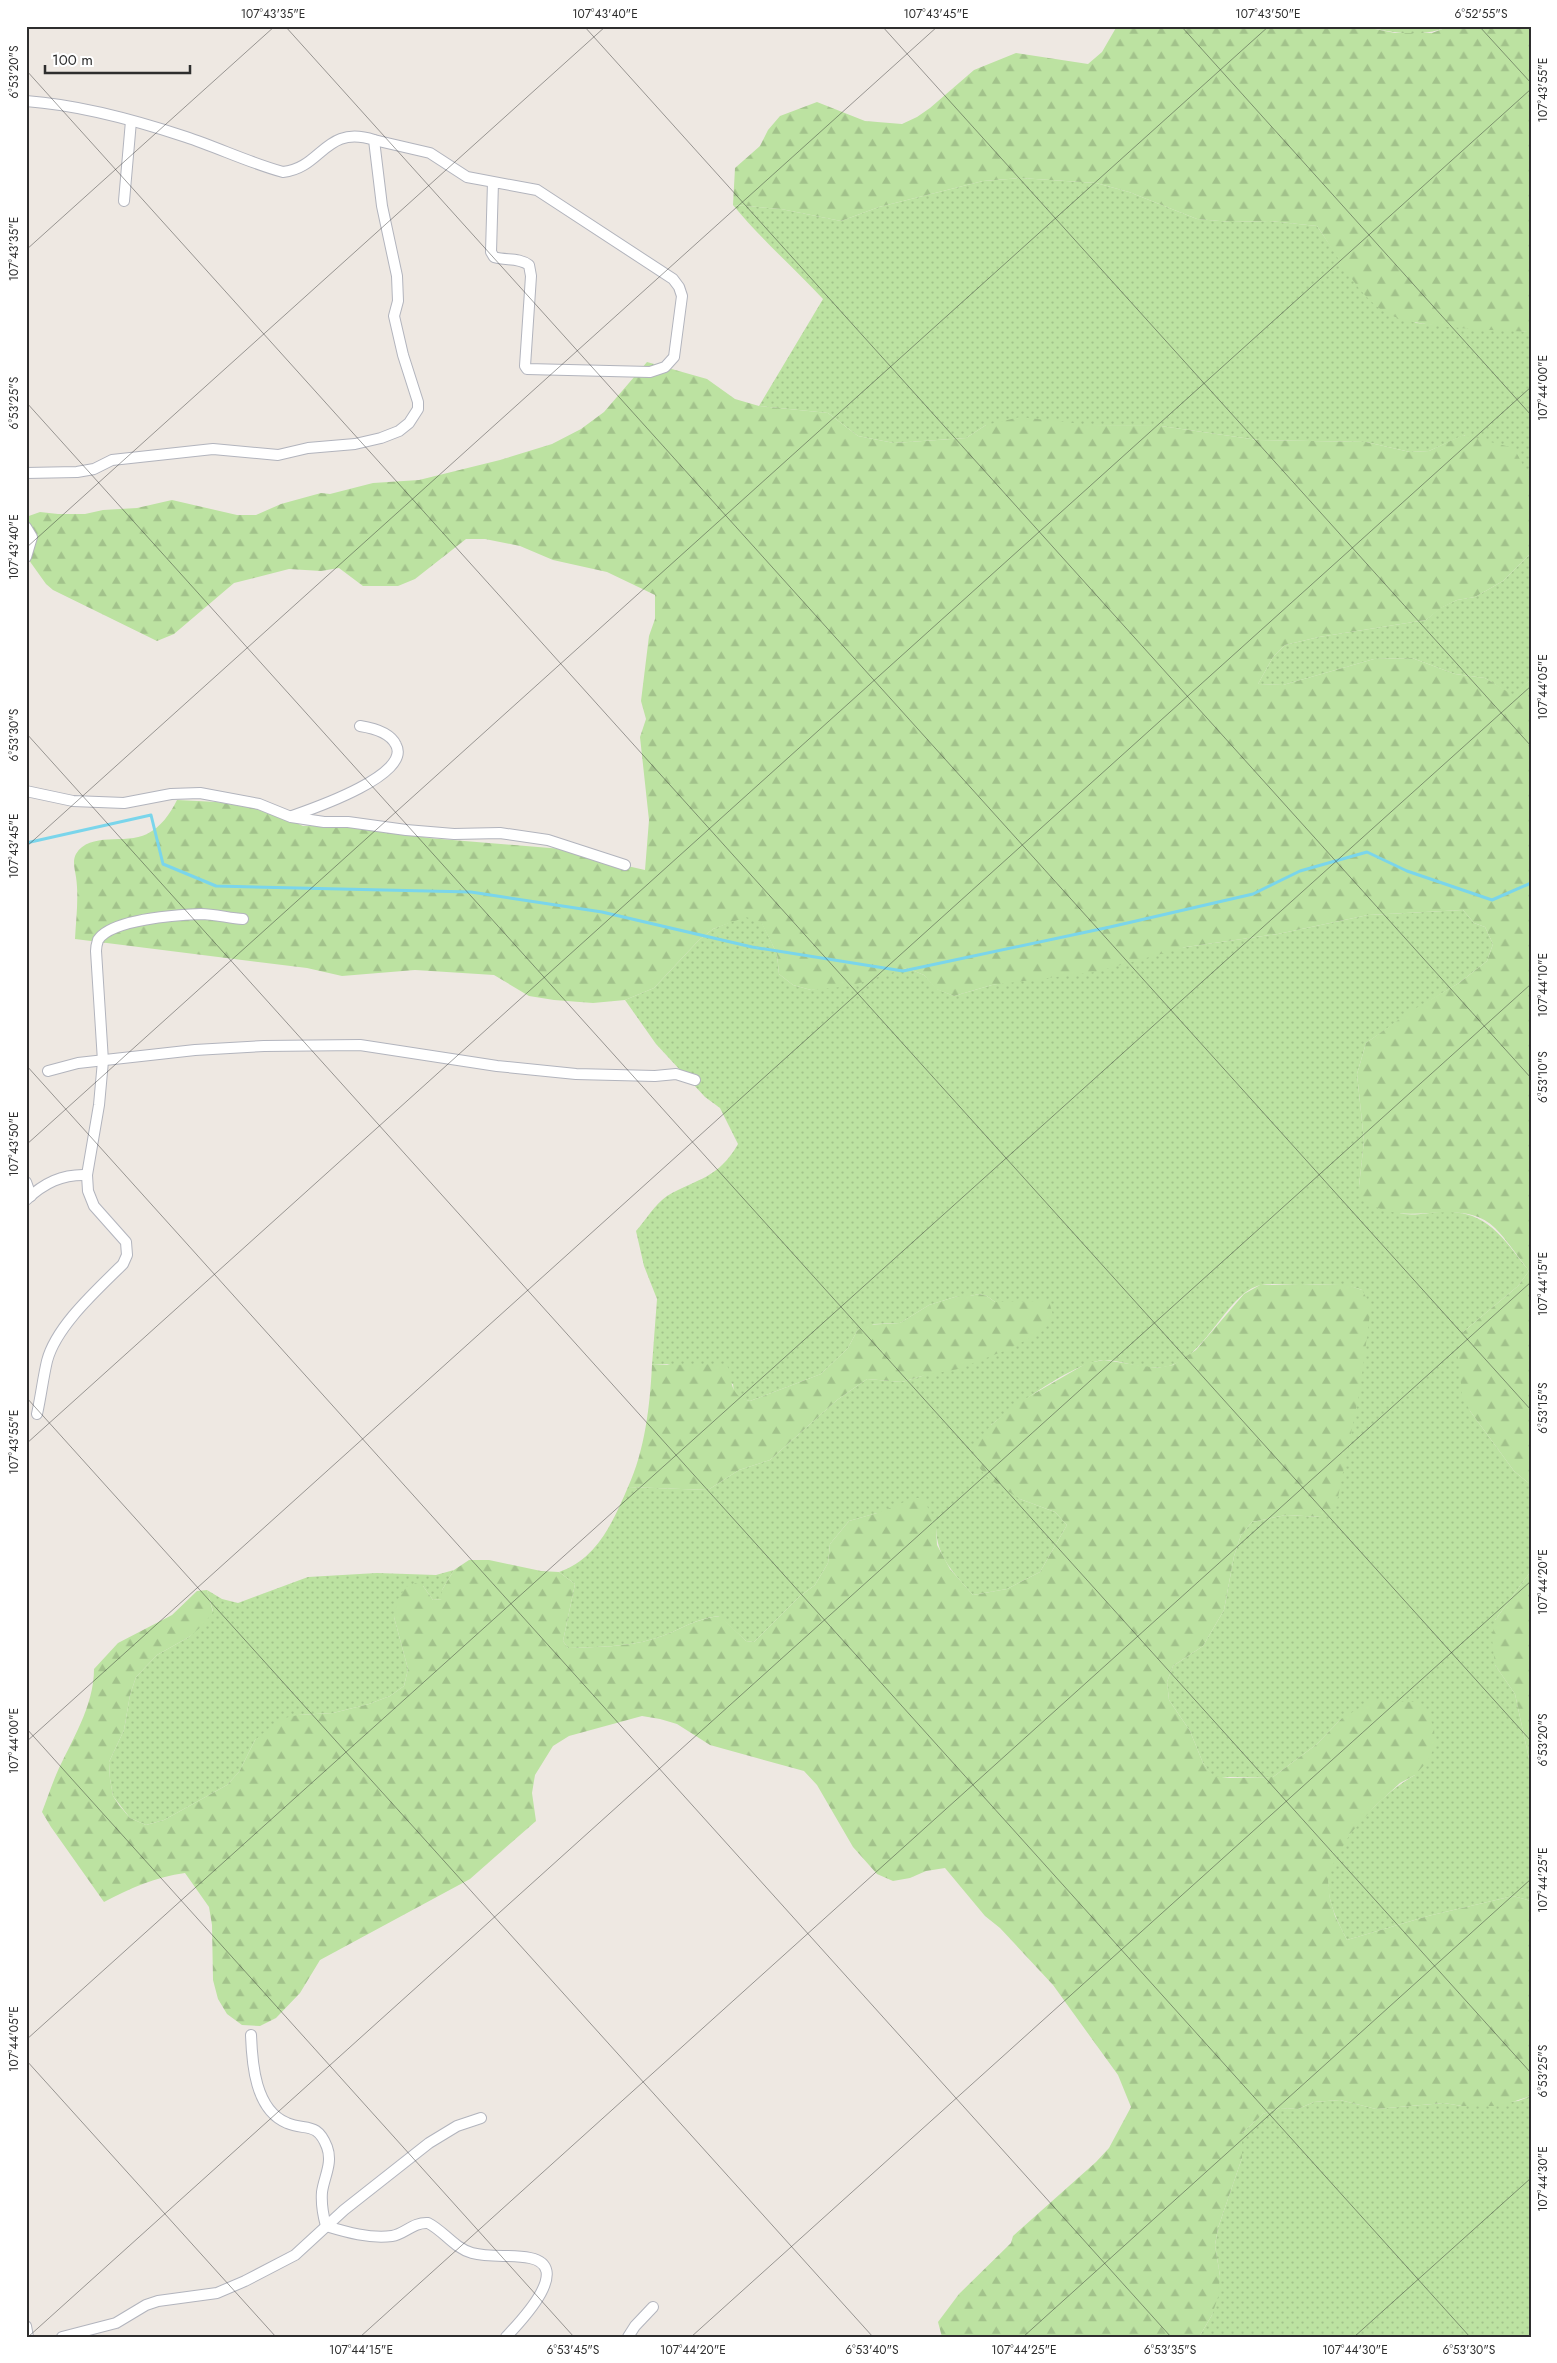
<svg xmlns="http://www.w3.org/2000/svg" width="1557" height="2363" font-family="Jost,sans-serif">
<defs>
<pattern id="grass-dots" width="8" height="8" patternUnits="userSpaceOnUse" patternTransform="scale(1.25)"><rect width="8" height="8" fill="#bce2a1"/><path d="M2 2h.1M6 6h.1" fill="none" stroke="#a2c28b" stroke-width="1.8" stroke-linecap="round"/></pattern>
<pattern id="forest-firs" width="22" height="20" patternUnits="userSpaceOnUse" patternTransform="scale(1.25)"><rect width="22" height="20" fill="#bce2a1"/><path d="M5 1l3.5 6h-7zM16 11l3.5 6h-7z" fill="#a2c28b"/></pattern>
</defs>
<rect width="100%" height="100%" fill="#eee8e2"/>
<g fill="url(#grass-dots)">
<path d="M 1360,26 L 1450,26 C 1419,39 1392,32 1360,26 Z"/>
<path d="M 1020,178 L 1096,183 L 1129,192 L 1197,219 L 1232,222 L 1269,221 L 1317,226 L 1357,285 L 1416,323 L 1531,332 L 1531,482 L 1530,479 L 1464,435 L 1429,451 L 1410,452 L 1366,442 L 1258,440 L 1161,426 L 986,425 L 966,438 L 894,443 L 858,436 L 828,413 L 759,406 L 823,299 C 793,267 760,238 733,205 L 781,209 L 841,221 L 879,207 L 983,181 Z"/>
<path d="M 1531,553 L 1531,679 L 1513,696 L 1485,678 L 1455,674 L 1412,658 L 1374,659 L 1283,685 L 1258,684 L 1273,657 L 1285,645 L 1319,637 L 1426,620 L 1440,608 L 1457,600 L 1475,597 L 1503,581 Z"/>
<path d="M 1463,910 L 1474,923 L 1485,927 L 1493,944 L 1487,961 L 1459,983 L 1411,1012 L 1366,1043 L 1357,1074 L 1364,1141 L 1359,1186 C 1371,1194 1384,1207 1397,1212 C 1408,1217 1427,1213 1439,1212 C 1487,1209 1502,1237 1529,1271 L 1518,1286 L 1463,1332 L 1470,1411 L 1514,1471 L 1531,1485 L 1531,1571 L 1495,1620 L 1495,1665 L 1515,1694 L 1531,1768 L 1531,1901 L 1513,1896 L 1428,1916 L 1347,1940 C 1338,1922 1328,1904 1328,1882 C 1329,1846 1385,1791 1415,1775 L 1341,1719 L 1317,1744 L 1273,1777 L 1213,1777 L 1203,1763 L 1190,1731 L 1169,1700 L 1167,1682 L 1173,1666 L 1203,1646 L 1224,1610 L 1234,1556 L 1241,1535 L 1252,1522 L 1286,1515 L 1322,1517 L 1362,1290 C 1340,1282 1323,1284 1299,1285 C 1287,1285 1273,1283 1261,1285 C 1228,1292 1209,1352 1172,1365 C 1150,1373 1127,1361 1105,1360 C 1077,1360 1014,1407 991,1425 L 1020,1499 L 1055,1512 L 1067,1525 L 1040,1572 L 1007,1589 L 973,1595 C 954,1573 937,1558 936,1528 L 877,1513 L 849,1521 L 830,1544 L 828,1563 L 815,1585 L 800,1596 L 754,1642 L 746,1641 L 719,1616 C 692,1619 678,1632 653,1639 C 626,1647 596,1647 568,1648 L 563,1641 L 575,1584 L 559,1572 C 597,1559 613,1522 628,1487 L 708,1490 L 739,1470 L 770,1460 L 837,1400 L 867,1379 L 902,1382 L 922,1376 L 1049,1302 L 995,1302 L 987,1296 L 979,1294 L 970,1296 L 958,1296 L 929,1305 L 900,1323 L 874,1324 L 857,1331 L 848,1348 L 821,1374 L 750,1401 L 741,1399 L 734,1393 L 733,1384 L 667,1364 L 652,1365 L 657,1299 L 644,1266 L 636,1231 C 645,1221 655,1204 667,1196 C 698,1178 718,1179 738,1144 L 720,1108 L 705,1097 L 656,1044 L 625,1000 L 654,988 L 699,940 L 713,929 L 746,916 L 761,921 L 777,954 L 779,974 L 793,985 L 811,990 L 907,968 L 924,975 L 937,989 L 954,996 L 992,985 L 1186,947 L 1278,934 L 1368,915 Z"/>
<path d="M 454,1570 L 442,1590 L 442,1599 L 433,1600 L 423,1586 L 394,1617 L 408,1669 L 404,1686 L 390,1696 L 369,1704 L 333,1713 L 298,1715 L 255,1740 L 239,1772 L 227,1785 L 164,1820 L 146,1825 L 130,1818 L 113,1796 L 110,1779 L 109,1762 L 124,1730 L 130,1695 L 136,1677 L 157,1655 L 189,1637 L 213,1611 L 207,1590 L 222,1599 L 238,1603 L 308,1577 L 377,1573 L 436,1575 Z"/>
<path d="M 1531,2096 L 1531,2337 L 1199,2337 L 1212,2315 L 1220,2276 L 1215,2245 L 1218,2228 L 1242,2158 L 1242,2133 L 1263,2114 L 1280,2108 L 1298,2109 L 1314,2102 L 1340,2100 L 1376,2109 L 1444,2103 L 1462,2106 L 1518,2101 Z"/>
</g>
<g fill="url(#forest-firs)">
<path d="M 1117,26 L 1360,26 L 1395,33 L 1432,33 L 1450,26 L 1531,26 L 1531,332 C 1497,330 1409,329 1383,311 C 1355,292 1336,253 1317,226 L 1269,221 L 1231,222 L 1197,219 L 1129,192 L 1096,183 L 1020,178 L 983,181 L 879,207 L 841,221 L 781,209 L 733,205 L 735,168 L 760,146 L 768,130 L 780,116 L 817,102 L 865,121 L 902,124 L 917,117 L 930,108 L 974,70 L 1016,53 L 1088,64 L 1102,52 Z"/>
<path d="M 647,362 L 707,379 L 735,399 L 759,406 L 828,413 L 858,436 L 894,443 L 966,438 L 986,425 L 1020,417 L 1091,425 L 1161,426 L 1258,440 L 1366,442 L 1410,452 L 1429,451 L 1463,435 L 1514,448 L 1530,479 L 1531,553 L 1503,581 L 1475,597 L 1457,600 L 1441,608 L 1426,620 L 1319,637 L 1285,645 L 1273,657 L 1258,684 L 1283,685 L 1374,659 L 1412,658 L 1455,674 L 1485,678 L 1513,695 L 1531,679 L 1531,1485 L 1514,1471 L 1470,1411 L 1462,1394 L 1458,1357 L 1463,1332 L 1518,1286 L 1529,1271 C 1518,1257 1507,1240 1495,1228 C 1468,1202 1430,1217 1397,1213 C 1385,1211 1375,1207 1364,1202 L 1359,1186 L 1364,1141 L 1357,1074 L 1366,1043 L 1411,1011 L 1459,983 L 1487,961 L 1493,944 L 1485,927 L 1474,923 L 1463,910 L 1368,915 L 1278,934 L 1186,947 L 1095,972 L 992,985 L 954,996 L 936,989 L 924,975 L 907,968 L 850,986 L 811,990 L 793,985 L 779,974 L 777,954 L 761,922 L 746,917 L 713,929 L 699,940 L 654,988 L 625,1000 L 593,1003 L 554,1000 L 529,996 L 494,975 L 415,970 L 342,976 L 307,968 L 75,939 C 76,919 79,897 76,877 C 75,870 72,861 76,854 C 90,831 125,845 147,834 C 161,827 170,814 177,800 L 217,802 L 270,811 L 303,826 L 359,823 L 428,838 L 574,850 L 605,861 L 645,870 L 649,820 L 640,737 L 646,719 L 641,701 L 649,636 L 655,619 L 655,595 L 607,572 L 553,560 L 520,546 L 485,539 L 466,539 L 415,579 L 398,586 L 363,586 L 339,568 L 321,571 L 289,569 L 234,583 L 174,634 L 157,641 L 53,590 L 46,584 L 26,556 L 26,517 L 40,512 L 58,514 L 85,514 L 103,510 L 137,508 L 172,500 L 237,515 L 256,515 L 281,504 L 321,493 L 330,494 L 373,483 L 419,480 L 500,460 L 552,444 L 581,429 L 604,412 Z"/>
<path d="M 1345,1284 L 1362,1290 L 1371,1306 L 1360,1389 L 1336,1507 L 1322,1517 L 1286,1515 L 1252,1522 L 1241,1535 L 1234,1556 L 1224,1610 L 1203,1646 L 1173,1666 L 1167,1682 L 1169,1700 L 1190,1731 L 1203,1763 L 1213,1776 L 1230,1778 L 1273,1777 L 1317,1744 L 1341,1719 L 1371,1701 L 1414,1702 L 1427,1712 L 1434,1728 L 1435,1746 L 1427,1762 L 1415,1775 L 1400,1783 L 1374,1807 L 1350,1834 L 1333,1864 L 1328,1881 L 1330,1899 L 1335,1916 L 1347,1940 L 1428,1916 L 1513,1896 L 1531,1901 L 1531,2096 L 1500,2106 L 1462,2106 L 1444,2103 L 1376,2109 L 1340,2100 L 1314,2102 L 1298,2109 L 1280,2108 L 1263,2114 L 1242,2133 L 1242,2158 L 1218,2228 L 1215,2245 L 1220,2276 L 1218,2297 L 1212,2315 L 1199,2337 L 942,2337 L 938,2322 L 959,2294 L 1011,2243 L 1013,2236 L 1096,2162 L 1109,2148 L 1131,2107 L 1118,2075 L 1053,1985 L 1000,1928 L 985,1916 L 945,1868 L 926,1871 L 910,1878 L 893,1881 L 877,1874 L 853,1847 L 817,1785 L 804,1771 L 710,1745 L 677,1724 L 660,1719 L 642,1716 L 569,1736 L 553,1746 L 535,1775 L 532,1793 L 536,1821 L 470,1879 L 320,1960 L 300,1993 L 276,2018 L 260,2026 L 242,2025 L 227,2014 L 218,1999 L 213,1980 L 212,1925 L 209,1907 L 185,1873 C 156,1877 130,1888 104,1902 L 51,1827 L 42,1812 C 47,1799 51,1787 56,1775 C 71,1741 94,1707 94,1669 L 118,1643 L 172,1615 L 197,1591 L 207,1590 L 213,1612 L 202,1626 L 189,1637 L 157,1655 L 136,1677 L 130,1695 L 124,1730 L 109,1762 L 110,1779 L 113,1796 L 119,1805 L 130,1818 L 146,1825 L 164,1820 L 227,1785 L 239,1772 L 255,1740 L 280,1719 L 298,1715 L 333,1713 L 369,1704 L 390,1696 L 404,1686 L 408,1669 L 394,1617 L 398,1599 L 406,1587 L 415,1583 L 423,1586 L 433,1600 L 442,1599 L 442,1590 L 454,1570 L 469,1560 L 489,1560 L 541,1571 L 559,1572 L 575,1584 L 563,1641 L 568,1648 C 597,1647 626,1647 653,1639 C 678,1632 692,1619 720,1616 L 746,1641 L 754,1642 L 800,1596 L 815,1585 L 828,1563 L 830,1544 L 849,1521 L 877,1513 L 914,1498 L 924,1498 L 936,1528 L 937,1545 L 950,1569 L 973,1595 L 1007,1589 L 1040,1572 L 1067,1525 L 1055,1512 L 1020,1499 L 989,1479 L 977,1465 L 974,1447 L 991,1425 L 1018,1403 L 1087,1363 L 1104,1360 L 1156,1368 L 1173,1365 L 1196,1350 L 1244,1294 L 1260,1285 Z"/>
<path d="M 979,1294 L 987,1296 L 995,1302 L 1049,1301 L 1054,1319 L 1041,1332 L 1009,1349 L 958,1369 L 922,1376 L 902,1382 L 867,1379 L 837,1400 L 770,1460 L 739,1470 L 708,1490 L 628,1487 C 645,1450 650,1405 652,1365 L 727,1364 C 732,1381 730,1397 750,1401 L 821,1374 L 848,1348 L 857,1331 L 865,1325 L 900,1323 L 929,1305 L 958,1296 L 970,1296 Z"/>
<path d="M 1531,1571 L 1531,1768 L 1515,1694 L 1495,1665 L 1492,1639 L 1495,1620 Z"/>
</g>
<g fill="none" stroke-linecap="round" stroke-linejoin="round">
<path stroke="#7ad5eb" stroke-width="3" d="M 26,843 L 151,815 L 163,864 L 216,886 L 471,892 L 602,912 L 752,947 L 903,971 L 1110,927 L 1253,894 L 1300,871 L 1367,852 L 1407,871 L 1492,900 L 1531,883"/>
<defs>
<g id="minor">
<path d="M 26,101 C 80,105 135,120 186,137 C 219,148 250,163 283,172 C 322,168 325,124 374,140 L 382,206 L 397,276 L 398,301 L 394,316 L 403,355 L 418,402 L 418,409 L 409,423 L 399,431 L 381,438 L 355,444 L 308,448 L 278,455 L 213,449 L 112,460 L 94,469 L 77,472 L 26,473"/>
<path d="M 374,140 L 430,153 L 467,177 L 537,190 L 673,279 L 679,287 L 682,296 L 674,357 L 665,367 L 650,372 L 527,369 L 525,366 L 531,276 L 529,265 C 518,257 506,261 494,257 L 491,252 L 493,182"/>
<path d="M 124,201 L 131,121"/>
<path d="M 26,527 L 32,537 L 26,557"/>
<path d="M 26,791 L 73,801 L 124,803 L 171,794 L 200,793 L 259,804 L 291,817 L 324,822 L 348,822 L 406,830 L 454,834 L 500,833 L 548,840 L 625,865"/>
<path d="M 292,816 C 312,809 412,775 396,745 C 390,732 373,728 360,726"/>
<path d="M 48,1071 L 78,1063 L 195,1050 L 264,1046 L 360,1045 L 497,1066 L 576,1074 L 655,1076 L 676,1074 L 695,1080"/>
<path d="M 26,1182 L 31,1196"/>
<path d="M 26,1200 C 44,1183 62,1174 87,1175"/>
<path d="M 37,1414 C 41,1396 43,1378 47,1361 C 56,1326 98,1289 123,1264 L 127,1255 L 126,1242 L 94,1206 L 88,1191 L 87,1175 L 99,1105 L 103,1061 L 96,951 C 96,948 97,943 98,940 C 111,919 178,915 201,914 C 214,914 229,918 243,919"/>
<path d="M 251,2035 C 252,2063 255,2110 287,2123 C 305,2131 317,2121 327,2147 C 333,2163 324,2177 322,2192 C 321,2204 323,2215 326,2226 C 346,2232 370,2239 392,2236 C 405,2234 413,2222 428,2223 C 444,2231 454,2248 472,2253 C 491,2258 512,2254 530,2258 C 574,2267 519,2323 506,2337"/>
<path d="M 26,2326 L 28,2337"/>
<path d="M 62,2337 L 116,2323 L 146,2305 L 158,2301 L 217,2293 L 245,2281 L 295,2255 L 344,2210 L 429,2143 L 457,2126 L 481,2118"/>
<path d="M 628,2337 L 635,2326 L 653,2307"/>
</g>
</defs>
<use href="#minor" stroke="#b2b4bd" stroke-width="12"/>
<use href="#minor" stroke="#fff" stroke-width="10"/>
</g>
<path fill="none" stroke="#2e2e2e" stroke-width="1" stroke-opacity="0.45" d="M 285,26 L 1531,1410M 584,26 L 1531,1078M 882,26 L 1531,746M 1181,26 L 1531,415M 1479,26 L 1531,83M 26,70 L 1531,1741M 26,250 L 275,26M 26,402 L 1531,2073M 26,548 L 606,26M 26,733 L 1470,2337M 26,847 L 938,26M 26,1065 L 1171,2337M 26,1145 L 1269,26M 26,1397 L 873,2337M 26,1444 L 1531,89M 26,1728 L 574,2337M 26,1742 L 1531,387M 26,2040 L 1531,686M 26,2060 L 276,2337M 28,2337 L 1531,984M 360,2337 L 1531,1282M 691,2337 L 1531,1581M 1023,2337 L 1531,1879M 1354,2337 L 1531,2178"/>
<rect width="1557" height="2363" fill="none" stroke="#ffffff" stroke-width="55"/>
<path d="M45 65v8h145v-8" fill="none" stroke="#2e2e2e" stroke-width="2.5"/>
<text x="52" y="65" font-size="15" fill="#2e2e2e" stroke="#ffffff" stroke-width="4" paint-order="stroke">100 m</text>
<rect x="28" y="28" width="1502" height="2308" fill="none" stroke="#2e2e2e" stroke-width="2"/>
<g font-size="12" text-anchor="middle" fill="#2e2e2e">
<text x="273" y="18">107°43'35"E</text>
<text x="605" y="18">107°43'40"E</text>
<text x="936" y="18">107°43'45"E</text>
<text x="1268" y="18">107°43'50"E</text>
<text x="1481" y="18">6°52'55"S</text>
<text transform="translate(14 72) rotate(-90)" y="4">6°53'20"S</text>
<text transform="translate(1543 90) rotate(-90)" y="4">107°43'55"E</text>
<text transform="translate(14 249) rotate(-90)" y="4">107°43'35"E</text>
<text transform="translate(1543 388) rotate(-90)" y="4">107°44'00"E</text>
<text transform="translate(14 403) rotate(-90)" y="4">6°53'25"S</text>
<text transform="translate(14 547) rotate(-90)" y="4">107°43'40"E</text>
<text transform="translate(1543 687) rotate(-90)" y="4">107°44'05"E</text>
<text transform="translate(14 735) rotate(-90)" y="4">6°53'30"S</text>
<text transform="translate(14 846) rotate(-90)" y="4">107°43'45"E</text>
<text transform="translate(1543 985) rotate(-90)" y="4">107°44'10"E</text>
<text transform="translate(1543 1077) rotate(-90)" y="4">6°53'10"S</text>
<text transform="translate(14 1144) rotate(-90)" y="4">107°43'50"E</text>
<text transform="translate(1543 1284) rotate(-90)" y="4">107°44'15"E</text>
<text transform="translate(1543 1408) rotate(-90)" y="4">6°53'15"S</text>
<text transform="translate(14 1442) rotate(-90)" y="4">107°43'55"E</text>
<text transform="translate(1543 1582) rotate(-90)" y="4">107°44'20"E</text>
<text transform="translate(1543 1740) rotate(-90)" y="4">6°53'20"S</text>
<text transform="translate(14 1741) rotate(-90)" y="4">107°44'00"E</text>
<text transform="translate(1543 1880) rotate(-90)" y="4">107°44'25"E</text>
<text transform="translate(14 2039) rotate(-90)" y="4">107°44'05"E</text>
<text transform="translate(1543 2071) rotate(-90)" y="4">6°53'25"S</text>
<text transform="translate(1543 2179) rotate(-90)" y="4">107°44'30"E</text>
<text x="361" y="2354">107°44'15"E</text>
<text x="573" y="2354">6°53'45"S</text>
<text x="693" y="2354">107°44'20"E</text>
<text x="872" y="2354">6°53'40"S</text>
<text x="1024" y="2354">107°44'25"E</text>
<text x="1170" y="2354">6°53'35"S</text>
<text x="1355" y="2354">107°44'30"E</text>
<text x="1469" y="2354">6°53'30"S</text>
</g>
</svg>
